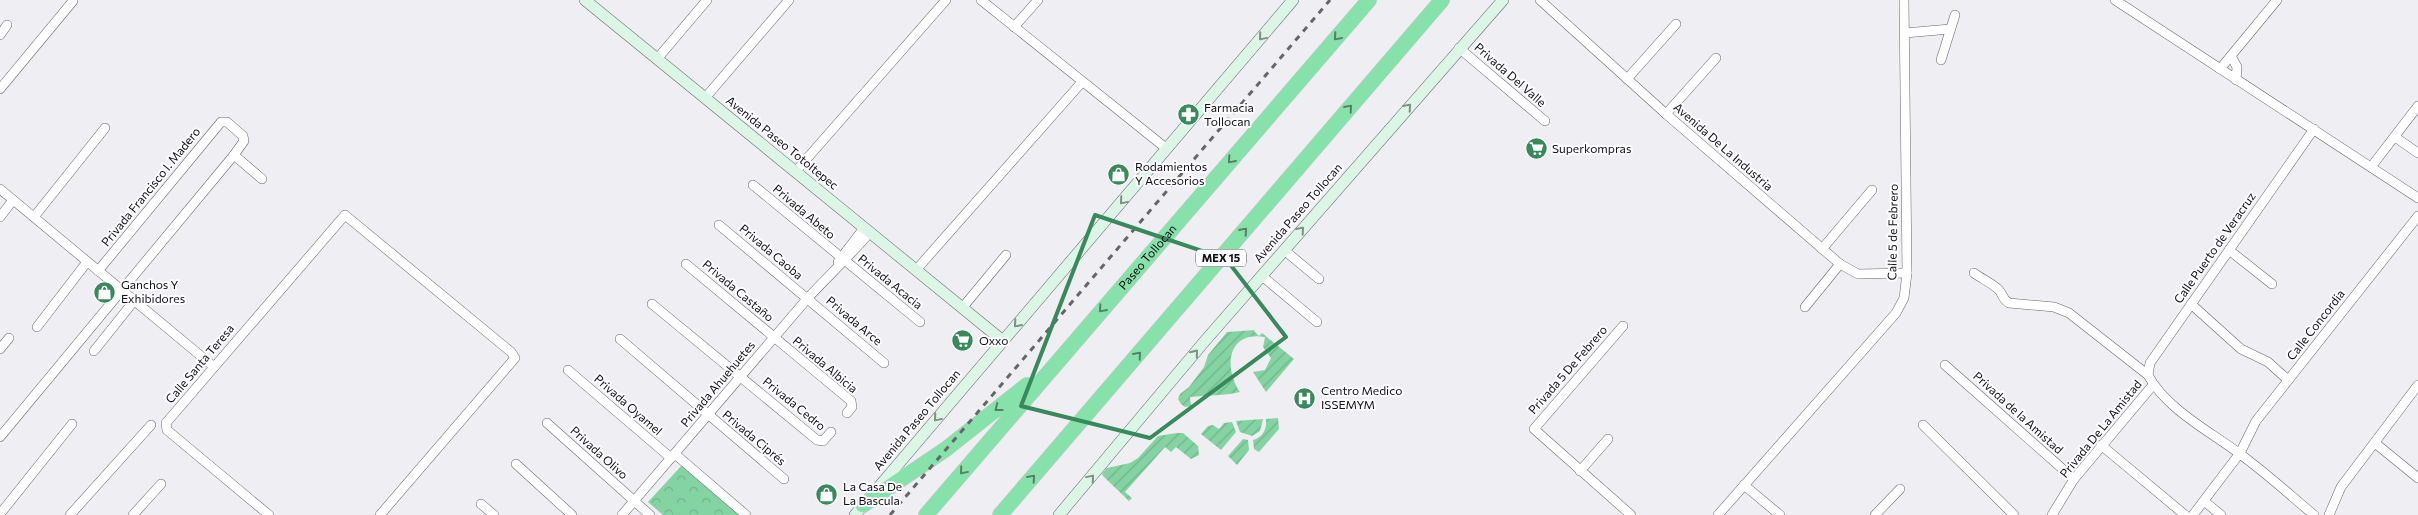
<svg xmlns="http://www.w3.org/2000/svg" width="2418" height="515" font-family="Commissioner,sans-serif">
<defs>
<pattern id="park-crowns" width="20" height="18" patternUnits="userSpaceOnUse" patternTransform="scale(1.25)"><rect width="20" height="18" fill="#84d3a2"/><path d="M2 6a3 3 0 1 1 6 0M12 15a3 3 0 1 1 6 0" fill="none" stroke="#71b48a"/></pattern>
<pattern id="garden-furrows" width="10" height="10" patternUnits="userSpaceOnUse" patternTransform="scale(1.25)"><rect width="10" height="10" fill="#84d3a2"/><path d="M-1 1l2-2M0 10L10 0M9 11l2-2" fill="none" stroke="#71b48a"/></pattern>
</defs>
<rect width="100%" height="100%" fill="#efeef3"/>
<path fill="url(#park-crowns)" d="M 683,464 L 740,515 L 663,515 L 648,502 Z"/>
<g fill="url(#garden-furrows)">
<path d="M 1255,330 L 1254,331 L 1259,336 L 1262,333 L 1294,359 L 1266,392 L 1253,372 L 1265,370 L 1271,358 L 1263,347 L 1265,337 C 1228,330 1223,367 1240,392 C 1224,396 1207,395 1190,397 L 1191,406 L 1185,407 L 1181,404 L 1178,399 L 1180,394 L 1189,387 L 1204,367 L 1208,355 L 1227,332 Z"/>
<path d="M 1278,418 L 1279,429 L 1259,452 L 1254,449 L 1253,440 C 1263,437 1267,429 1266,419 Z"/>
<path d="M 1263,419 L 1260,431 L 1252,436 L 1240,432 L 1236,421 Z"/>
<path d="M 1232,422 L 1236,432 L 1221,450 L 1201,434 L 1208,426 L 1213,425 L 1219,429 L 1224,423 Z"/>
<path d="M 1177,433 L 1183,433 L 1198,446 L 1199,455 L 1191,459 L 1176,447 L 1171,452 L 1165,447 L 1125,492 L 1132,498 L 1129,501 L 1103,476 L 1102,474 L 1107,468 L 1130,463 L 1138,458 L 1158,436 Z"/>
<path d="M 1243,439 L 1248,440 L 1249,450 L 1237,465 L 1228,456 Z"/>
</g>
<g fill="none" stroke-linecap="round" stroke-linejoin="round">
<defs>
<g id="street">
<path d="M 981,0 L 1167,149"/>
<path d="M 1540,0 L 1666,114 L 1840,264 L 1858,274 L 1907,273"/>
<path d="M 2115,0 L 2418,198"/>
<path d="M 1014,27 L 1038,0"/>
<path d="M 1905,33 L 1950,29"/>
<path d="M 0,35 L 7,25"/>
<path d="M 1459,48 L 1545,121"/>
<path d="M 2231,56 L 2237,67 L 2236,80"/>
<path d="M 657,59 L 707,0"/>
<path d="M 1941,60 L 1955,15"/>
<path d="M 2220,69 L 2277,0"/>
<path d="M 1627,79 L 1676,24"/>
<path d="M 0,89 L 73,1"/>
<path d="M 705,98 L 789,0"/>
<path d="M 1666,114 L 1716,58"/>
<path d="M 2314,129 L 2150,363 L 2148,375 C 2166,409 2211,432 2240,454 C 2266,473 2290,495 2314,515"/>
<path d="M 2395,137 L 2418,153"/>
<path d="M 234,155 L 262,179"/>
<path d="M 2371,167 L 2418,106"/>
<path d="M 796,171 L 946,0"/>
<path d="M 753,185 L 920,322"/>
<path d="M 0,189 L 213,366"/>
<path d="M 0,217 L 13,200"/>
<path d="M 34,217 L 105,128"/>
<path d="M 719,225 L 884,363"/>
<path d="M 1822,249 L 1872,190"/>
<path d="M 1284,250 L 1319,279"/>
<path d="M 2229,250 L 2272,284"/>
<path d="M 838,262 L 864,228"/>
<path d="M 686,264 L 851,401 L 852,407 L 847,413"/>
<path d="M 916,270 L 1082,82"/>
<path d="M 1974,273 C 1982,279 1992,283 1999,290 C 2003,295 2003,300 2009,303 L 2054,307 L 2069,313 L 2148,375"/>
<path d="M 1262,276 L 1317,322"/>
<path d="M 652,304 L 817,440 L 823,441 L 831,432"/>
<path d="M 2191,304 L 2241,349 L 2268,362 L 2288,380"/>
<path d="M 963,307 L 1006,255"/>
<path d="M 1805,307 L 1840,264"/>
<path d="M 1623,326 L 1534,429 L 1631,515"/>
<path d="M 37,327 L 87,262"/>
<path d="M 620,339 L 784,479"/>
<path d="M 0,349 L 9,338"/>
<path d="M 94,351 L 134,301"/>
<path d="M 1945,365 L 2074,479"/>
<path d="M 568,370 L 671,458"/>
<path d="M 547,423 L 650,515"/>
<path d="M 1923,425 L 2014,515"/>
<path d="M 0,437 L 234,155 L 244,141 L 243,136 L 227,122 L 221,122 L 98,271"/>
<path d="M 2375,443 L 2418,478"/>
<path d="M 2101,445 L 2185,515"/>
<path d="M 675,454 L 746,515"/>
<path d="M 516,464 L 572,515"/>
<path d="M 1580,471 L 1608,439"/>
<path d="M 1744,485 L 1780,515"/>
<path d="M 2204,501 L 2221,515"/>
<path d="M 481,504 L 494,515"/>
<path d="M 0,514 L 72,424"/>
<path d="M 70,515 L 151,425"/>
<path d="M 133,515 L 161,484"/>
<path d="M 269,515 L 167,430 L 166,423 L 345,215 L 511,352 L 515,358 L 380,515"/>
<path d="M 622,515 L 807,299 C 828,276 850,256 870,232"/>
<path d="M 1718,515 L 1896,313 L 1904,298 L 1907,273 L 1904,0"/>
<path d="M 1875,515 L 1900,489"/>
<path d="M 2052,515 L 2074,479 L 2153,385"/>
<path d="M 2193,515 L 2240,453 L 2256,421 L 2418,216"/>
<path d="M 2329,515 L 2341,487 L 2418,385"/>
</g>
<g id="secondary">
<path d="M 585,0 L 1003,341"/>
<path d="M 855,515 L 1293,0"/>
<path d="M 1059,515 L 1204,342 L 1503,0"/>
</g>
<g id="highway">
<path d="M 863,505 L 946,449 L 1027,385"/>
<path id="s1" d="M 926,515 L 1369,0"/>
<path d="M 1000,515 L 1442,0"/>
</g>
</defs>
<use href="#street" stroke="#67656a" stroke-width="10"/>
<use href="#secondary" stroke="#67656a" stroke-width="12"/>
<use href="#highway" stroke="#cacacb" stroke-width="16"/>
<use href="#street" stroke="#fff" stroke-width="9"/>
<use href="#secondary" stroke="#dbf6e6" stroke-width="11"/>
<use href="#highway" stroke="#87e1aa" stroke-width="15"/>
<path stroke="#666568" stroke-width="3" stroke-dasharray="6 6" stroke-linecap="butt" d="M 890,515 L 1330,0"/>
</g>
<defs><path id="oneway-chevron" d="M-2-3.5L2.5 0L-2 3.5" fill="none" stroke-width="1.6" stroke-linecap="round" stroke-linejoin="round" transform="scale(1.25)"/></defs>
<g stroke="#808e86">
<use href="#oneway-chevron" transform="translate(1262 37) rotate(130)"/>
<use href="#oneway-chevron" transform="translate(1408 107) rotate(-49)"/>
<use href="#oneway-chevron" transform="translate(1123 201) rotate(130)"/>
<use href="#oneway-chevron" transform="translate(1301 230) rotate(-49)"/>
<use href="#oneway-chevron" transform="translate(1017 324) rotate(131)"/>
<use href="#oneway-chevron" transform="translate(1195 353) rotate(-51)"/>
<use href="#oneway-chevron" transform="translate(937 418) rotate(130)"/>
<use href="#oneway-chevron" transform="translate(1091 478) rotate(-50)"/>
</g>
<g stroke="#518265">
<use href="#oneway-chevron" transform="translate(1337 37) rotate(131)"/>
<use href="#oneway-chevron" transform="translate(1349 108) rotate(-49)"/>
<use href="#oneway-chevron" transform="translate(1231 160) rotate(131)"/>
<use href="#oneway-chevron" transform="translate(1244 231) rotate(-49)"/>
<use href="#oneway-chevron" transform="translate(1102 309) rotate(131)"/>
<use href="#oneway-chevron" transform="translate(1138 355) rotate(-49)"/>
<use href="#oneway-chevron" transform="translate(998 408) rotate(142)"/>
<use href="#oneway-chevron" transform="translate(963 471) rotate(130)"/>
<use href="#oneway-chevron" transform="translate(1032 478) rotate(-49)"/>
</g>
<path fill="none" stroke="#388a5c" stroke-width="4" stroke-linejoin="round" d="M 1095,215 L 1226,259 L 1286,337 L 1150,438 L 1021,406 Z"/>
<defs>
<symbol id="pharmacy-disc" viewBox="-11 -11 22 22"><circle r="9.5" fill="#388a5c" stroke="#fdfcff"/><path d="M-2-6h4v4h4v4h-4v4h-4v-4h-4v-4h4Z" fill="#fff"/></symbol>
<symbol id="supermarket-disc" viewBox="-11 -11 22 22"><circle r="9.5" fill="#388a5c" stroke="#fdfcff"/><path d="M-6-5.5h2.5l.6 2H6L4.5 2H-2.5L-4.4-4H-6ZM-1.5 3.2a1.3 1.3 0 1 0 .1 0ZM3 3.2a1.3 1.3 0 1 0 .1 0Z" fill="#fff"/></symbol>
<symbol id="shop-disc" viewBox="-11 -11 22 22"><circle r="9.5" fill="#388a5c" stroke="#fdfcff"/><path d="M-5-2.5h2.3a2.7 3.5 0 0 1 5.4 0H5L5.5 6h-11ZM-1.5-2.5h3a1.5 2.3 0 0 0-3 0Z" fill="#fff"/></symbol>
<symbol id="hospital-disc" viewBox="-11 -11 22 22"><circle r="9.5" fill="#388a5c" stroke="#fdfcff"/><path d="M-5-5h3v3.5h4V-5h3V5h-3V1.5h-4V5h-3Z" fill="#fff"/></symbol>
</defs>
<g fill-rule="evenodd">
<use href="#pharmacy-disc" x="1176" y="102" width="25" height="25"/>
<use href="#supermarket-disc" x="1524" y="136" width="25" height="25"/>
<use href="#shop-disc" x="1106" y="162" width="25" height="25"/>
<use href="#shop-disc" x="92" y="280" width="25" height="25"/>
<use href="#supermarket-disc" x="950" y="328" width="25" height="25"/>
<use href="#hospital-disc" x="1292" y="386" width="25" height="25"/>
<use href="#shop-disc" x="814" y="482" width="25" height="25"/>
</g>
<g text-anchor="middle" stroke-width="4" stroke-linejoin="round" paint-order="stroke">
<rect fill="#fdfcff" stroke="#575658" stroke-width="1" x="1196" y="249.5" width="50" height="17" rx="4"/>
<g font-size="11" font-weight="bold" fill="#100f11">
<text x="1221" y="262">MEX 15</text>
</g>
<g font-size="12" fill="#100f11" stroke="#fdfcff">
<text transform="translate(1510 75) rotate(41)" y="4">Privada Del Valle</text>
<text transform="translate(782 143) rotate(39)" y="4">Avenida Paseo Totoltepec</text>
<text transform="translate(1723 147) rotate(41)" y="4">Avenida De La Industria</text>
<text transform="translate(151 187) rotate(-51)" y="4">Privada Francisco I. Madero</text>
<text transform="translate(804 212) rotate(40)" y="4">Privada Abeto</text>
<text transform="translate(1298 213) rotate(-49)" y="4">Avenida Paseo Tollocan</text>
<text transform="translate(1893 232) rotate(-89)" y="4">Calle 5 de Febrero</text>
<text transform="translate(2215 248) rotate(-55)" y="4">Calle Puerto de Veracruz</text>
<text transform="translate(771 252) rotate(40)" y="4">Privada Caoba</text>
<text dy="4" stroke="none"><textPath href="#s1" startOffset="340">Paseo Tollocan</textPath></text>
<text transform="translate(890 282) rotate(39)" y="4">Privada Acacia</text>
<text transform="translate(738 291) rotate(40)" y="4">Privada Castaño</text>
<text transform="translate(854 321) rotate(40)" y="4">Privada Arce</text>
<text transform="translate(2316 325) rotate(-52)" y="4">Calle Concordia</text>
<text transform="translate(200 364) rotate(-50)" y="4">Calle Santa Teresa</text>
<text transform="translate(825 365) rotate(40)" y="4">Privada Albicia</text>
<text transform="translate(1568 370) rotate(-49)" y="4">Privada 5 De Febrero</text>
<text transform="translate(718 384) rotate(-50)" y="4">Privada Ahuehuetes</text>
<text transform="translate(794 404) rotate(39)" y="4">Privada Cedro</text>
<text transform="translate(628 405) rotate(41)" y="4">Privada Oyamel</text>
<text transform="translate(2018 413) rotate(42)" y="4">Privada de la Amistad</text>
<text transform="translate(917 420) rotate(-50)" y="4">Avenida Paseo Tollocan</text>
<text transform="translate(2101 429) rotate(-51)" y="4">Privada De La Amistad</text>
<text transform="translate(754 438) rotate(40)" y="4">Privada Ciprés</text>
<text transform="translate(599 453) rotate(42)" y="4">Privada Olivo</text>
</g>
<g font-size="12" fill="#100f11" stroke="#fdfcff" text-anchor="start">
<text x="1204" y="112">Farmacia<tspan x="1204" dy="14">Tollocan</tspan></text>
<text x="1552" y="153">Superkompras</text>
<text x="1135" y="171">Rodamientos<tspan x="1135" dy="14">Y Accesorios</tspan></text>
<text x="121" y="289">Ganchos Y<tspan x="121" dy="14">Exhibidores</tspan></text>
<text x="979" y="345">Oxxo</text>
<text x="1321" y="395">Centro Medico<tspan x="1321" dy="14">ISSEMYM</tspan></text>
<text x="843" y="491">La Casa De<tspan x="843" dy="14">La Bascula</tspan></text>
</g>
</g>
</svg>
